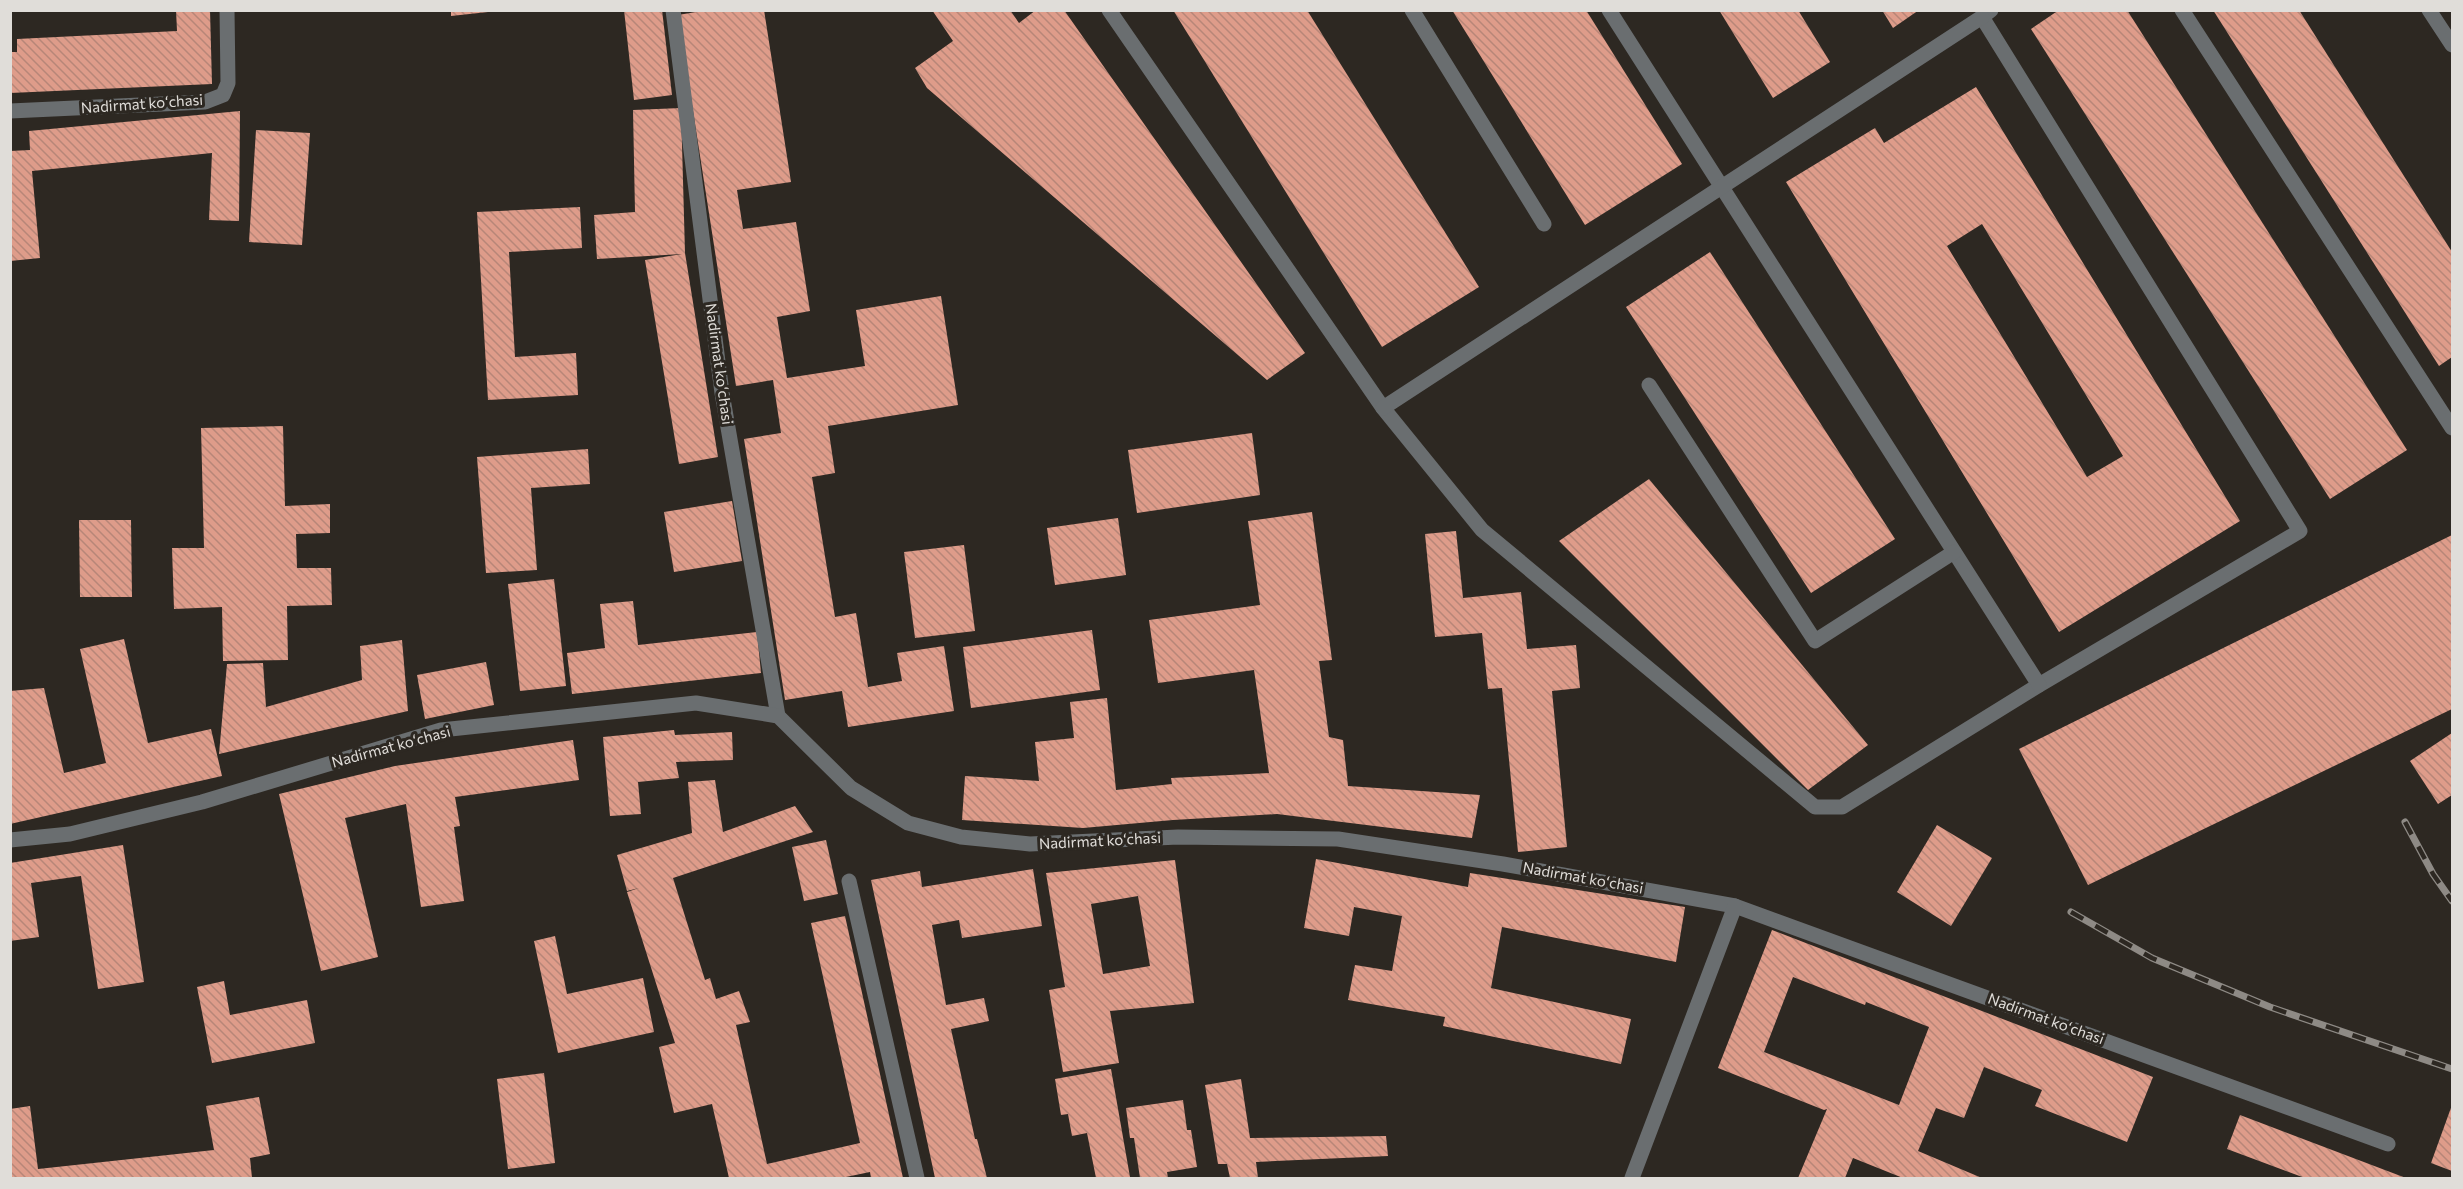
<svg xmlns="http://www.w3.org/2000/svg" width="2463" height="1189" font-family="Commissioner,sans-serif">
<defs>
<pattern id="building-back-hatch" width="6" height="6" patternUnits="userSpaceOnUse" patternTransform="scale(1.5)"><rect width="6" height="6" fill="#de9c8a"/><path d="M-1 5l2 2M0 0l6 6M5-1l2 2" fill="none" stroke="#b78678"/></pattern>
</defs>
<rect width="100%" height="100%" fill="#2d2822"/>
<g fill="url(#building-back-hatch)" fill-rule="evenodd">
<path d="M 176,10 L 210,10 L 212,84 L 10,93 L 10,52 L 17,52 L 17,39 L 177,31 Z"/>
<path d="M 451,10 L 488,10 L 488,12 L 451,16 Z"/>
<path d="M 624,10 L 662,10 L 672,95 L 634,100 Z"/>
<path d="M 708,10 L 764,10 L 791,182 L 737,190 L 743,229 L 796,222 L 810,311 L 777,317 L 787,378 L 865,366 L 856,310 L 941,296 L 958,405 L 828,426 L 835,473 L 812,477 L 835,617 L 856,613 L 868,687 L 902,681 L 897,653 L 944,646 L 954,711 L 848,727 L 842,691 L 785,700 L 744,439 L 781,433 L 773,380 L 736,386 L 678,15 Z"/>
<path d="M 932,10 L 1010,10 L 1019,23 L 1036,10 L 1064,10 L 1305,353 L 1267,380 L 927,88 L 915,68 L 953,41 Z"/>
<path d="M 1173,10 L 1307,10 L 1479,287 L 1382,347 Z"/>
<path d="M 1452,10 L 1586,10 L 1682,164 L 1585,225 Z"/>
<path d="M 1719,10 L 1798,10 L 1830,62 L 1773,98 Z"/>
<path d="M 1882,10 L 1919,10 L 1893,28 Z"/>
<path d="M 2059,10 L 2127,10 L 2407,450 L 2330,499 L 2031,29 Z"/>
<path d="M 2213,10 L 2299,10 L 2452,252 L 2452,357 L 2439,366 Z"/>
<path d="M 1976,87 L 2240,521 L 2059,632 L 1786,182 L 1875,128 L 1884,143 ZM 1982,224 L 2123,456 L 2087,477 L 1947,246 Z"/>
<path d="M 681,108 L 685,253 L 718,457 L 679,464 L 645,260 L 682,254 L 597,259 L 594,215 L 635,212 L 633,110 Z"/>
<path d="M 240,111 L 239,221 L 209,220 L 212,153 L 32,171 L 40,258 L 10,261 L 10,151 L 30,150 L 29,131 Z"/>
<path d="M 256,130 L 310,133 L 302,245 L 249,242 Z"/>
<path d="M 580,207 L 582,248 L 509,252 L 515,357 L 576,353 L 578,395 L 488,400 L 477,212 Z"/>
<path d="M 1710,252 L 1895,539 L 1811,593 L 1626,307 Z"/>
<path d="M 283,426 L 285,506 L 330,504 L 330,533 L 296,534 L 297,568 L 331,568 L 332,605 L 287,606 L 288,660 L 223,661 L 222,607 L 174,609 L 172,548 L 204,548 L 201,428 Z"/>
<path d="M 1252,433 L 1260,495 L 1137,513 L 1128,450 Z"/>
<path d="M 588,449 L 590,484 L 531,488 L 537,570 L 486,573 L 477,457 Z"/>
<path d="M 1649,479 L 1868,745 L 1808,790 L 1559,541 Z"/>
<path d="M 732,501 L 742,561 L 674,572 L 664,512 Z"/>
<path d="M 1312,512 L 1332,660 L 1319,661 L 1329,737 L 1343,740 L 1348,786 L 1480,795 L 1472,838 L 1277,814 L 1173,820 L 1083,828 L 962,820 L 965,776 L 1039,781 L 1035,742 L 1074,738 L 1070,702 L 1107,698 L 1116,790 L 1172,784 L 1171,778 L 1269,773 L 1254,670 L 1158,683 L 1149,620 L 1260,605 L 1248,521 Z"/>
<path d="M 1118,518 L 1126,575 L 1055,585 L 1047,528 Z"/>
<path d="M 79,520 L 131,520 L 132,597 L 80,597 Z"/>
<path d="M 1456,531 L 1463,598 L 1521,592 L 1527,649 L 1576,645 L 1580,688 L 1552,691 L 1567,847 L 1518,852 L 1502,688 L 1488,689 L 1482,633 L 1435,637 L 1425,534 Z"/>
<path d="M 2452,535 L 2452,709 L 2088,885 L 2019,749 Z"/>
<path d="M 964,545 L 975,631 L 915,638 L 904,552 Z"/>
<path d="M 554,579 L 566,686 L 520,691 L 508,584 Z"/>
<path d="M 633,601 L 638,645 L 757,632 L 761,673 L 572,694 L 567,653 L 605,648 L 600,604 Z"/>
<path d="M 1092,630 L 1100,690 L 971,708 L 963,647 Z"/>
<path d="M 124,639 L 148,743 L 211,729 L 222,776 L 10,824 L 10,691 L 44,688 L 64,773 L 106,763 L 80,649 Z"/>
<path d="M 402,640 L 408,711 L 219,754 L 227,664 L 263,663 L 266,707 L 362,680 L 360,646 Z"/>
<path d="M 486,662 L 494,705 L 425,719 L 417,675 Z"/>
<path d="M 674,730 L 675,735 L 732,732 L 733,760 L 676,762 L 679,778 L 638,782 L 641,814 L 610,816 L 603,737 Z"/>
<path d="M 2452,733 L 2452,795 L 2438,804 L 2410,761 Z"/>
<path d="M 573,740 L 579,780 L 455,797 L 460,826 L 454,827 L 464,901 L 421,907 L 406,804 L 345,818 L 378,957 L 321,971 L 279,794 L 395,766 Z"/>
<path d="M 715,780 L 723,832 L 795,806 L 813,832 L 673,878 L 705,980 L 710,978 L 716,999 L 739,991 L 750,1022 L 736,1025 L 767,1164 L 860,1143 L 811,923 L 845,916 L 903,1178 L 871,1178 L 870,1172 L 841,1178 L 729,1178 L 712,1104 L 674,1113 L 659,1047 L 675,1043 L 627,892 L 639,888 L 627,891 L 617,855 L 692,833 L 688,782 Z"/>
<path d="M 1937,825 L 1992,858 L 1951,926 L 1897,892 Z"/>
<path d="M 826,840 L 838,894 L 804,901 L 792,847 Z"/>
<path d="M 123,845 L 144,982 L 98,989 L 81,876 L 31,883 L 39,937 L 10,941 L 10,863 Z"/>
<path d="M 1316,859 L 1468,887 L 1470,873 L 1685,907 L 1676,962 L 1502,927 L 1491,988 L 1631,1019 L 1621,1064 L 1443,1026 L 1445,1017 L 1348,1000 L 1355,965 L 1392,971 L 1402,916 L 1354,907 L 1349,936 L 1304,928 Z"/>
<path d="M 1175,860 L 1194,1003 L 1110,1011 L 1119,1063 L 1063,1072 L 1049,990 L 1065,987 L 1046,873 ZM 1138,896 L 1150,966 L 1103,974 L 1091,904 Z"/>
<path d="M 1033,869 L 1042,926 L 962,938 L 959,920 L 932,925 L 946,1005 L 984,998 L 989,1021 L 951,1029 L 975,1139 L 977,1139 L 987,1178 L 935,1178 L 871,880 L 920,871 L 922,887 Z"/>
<path d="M 1772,930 L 2153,1077 L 2127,1142 L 2035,1106 L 2042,1090 L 1984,1067 L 1964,1118 L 1936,1108 L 1918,1151 L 1982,1178 L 1903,1178 L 1853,1158 L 1845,1178 L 1798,1178 L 1827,1109 L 1824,1110 L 1718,1068 ZM 1793,977 L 1865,1005 L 1866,1002 L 1929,1027 L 1899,1105 L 1764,1052 Z"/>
<path d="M 555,936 L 567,994 L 643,978 L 654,1032 L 558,1053 L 534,941 Z"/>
<path d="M 224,981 L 230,1015 L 307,1000 L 315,1043 L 212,1063 L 197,987 Z"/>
<path d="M 1111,1069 L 1130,1177 L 1096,1178 L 1087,1133 L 1072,1136 L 1068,1114 L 1061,1115 L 1055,1079 Z"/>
<path d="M 544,1073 L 555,1163 L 508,1169 L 497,1079 Z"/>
<path d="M 1241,1079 L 1250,1138 L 1386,1136 L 1388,1156 L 1256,1162 L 1258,1178 L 1230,1178 L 1227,1164 L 1218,1164 L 1205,1085 Z"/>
<path d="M 259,1097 L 270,1154 L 250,1158 L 252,1178 L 10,1178 L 10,1109 L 30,1106 L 38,1169 L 214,1150 L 206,1106 Z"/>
<path d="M 1183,1100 L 1187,1130 L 1191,1130 L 1197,1167 L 1167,1172 L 1168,1178 L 1140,1178 L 1134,1138 L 1130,1138 L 1126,1108 Z"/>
<path d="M 2452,1105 L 2452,1171 L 2431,1163 Z"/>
<path d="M 2240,1115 L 2406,1178 L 2305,1178 L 2227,1149 Z"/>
</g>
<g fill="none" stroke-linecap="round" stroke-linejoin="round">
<g stroke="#6a6e70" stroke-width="15">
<path d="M 673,10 L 722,393 L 778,716"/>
<path d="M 1109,10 L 1383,408 L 1482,530 L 1815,807 L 1842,807 L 2039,685 L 2300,531 L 1982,17 L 1991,10"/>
<path d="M 1412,10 L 1544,224"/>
<path d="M 1609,10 L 2039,685"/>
<path d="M 2182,10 L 2452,428"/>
<path d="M 2429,10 L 2452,45"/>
<path d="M 10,111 L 205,102 L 223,95 L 228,83 L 227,10"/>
<path d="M 1649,385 L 1815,641 L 1954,552"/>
<path d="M 1383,408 L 1982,17"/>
<path d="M 10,840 L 70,834 L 202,802 L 441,730 L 696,703 L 778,716 L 851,788 L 908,823 L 961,837 L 1030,844 L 1178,837 L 1338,839 L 1503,864 L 1735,906 L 2388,1144"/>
<path d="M 849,881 L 917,1178"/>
<path d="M 1632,1178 L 1735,906"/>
</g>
<defs>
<g id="rail">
<path d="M 2405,822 L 2433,874 L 2452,901"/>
<path d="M 2071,912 L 2152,958 L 2270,1007 L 2452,1069"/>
</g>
</defs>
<use href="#rail" stroke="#8e8a85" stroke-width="7"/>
<use href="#rail" stroke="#2d2822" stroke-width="4.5" stroke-dasharray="14" stroke-linecap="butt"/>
</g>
<g text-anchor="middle" stroke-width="6" stroke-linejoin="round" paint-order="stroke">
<g font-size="15" fill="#e0ddd9" stroke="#2d2822">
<text transform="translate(142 104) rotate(-4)" y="5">Nadirmat koʻchasi</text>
<text transform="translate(719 364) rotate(82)" y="5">Nadirmat koʻchasi</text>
<text transform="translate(391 747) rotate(-15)" y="5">Nadirmat koʻchasi</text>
<text transform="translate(1100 841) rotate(-3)" y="5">Nadirmat koʻchasi</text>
<text transform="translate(1583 878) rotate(10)" y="5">Nadirmat koʻchasi</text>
<text transform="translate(2046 1019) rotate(20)" y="5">Nadirmat koʻchasi</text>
</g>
</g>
<rect width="2463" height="1189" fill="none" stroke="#e0ddd9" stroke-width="24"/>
</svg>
